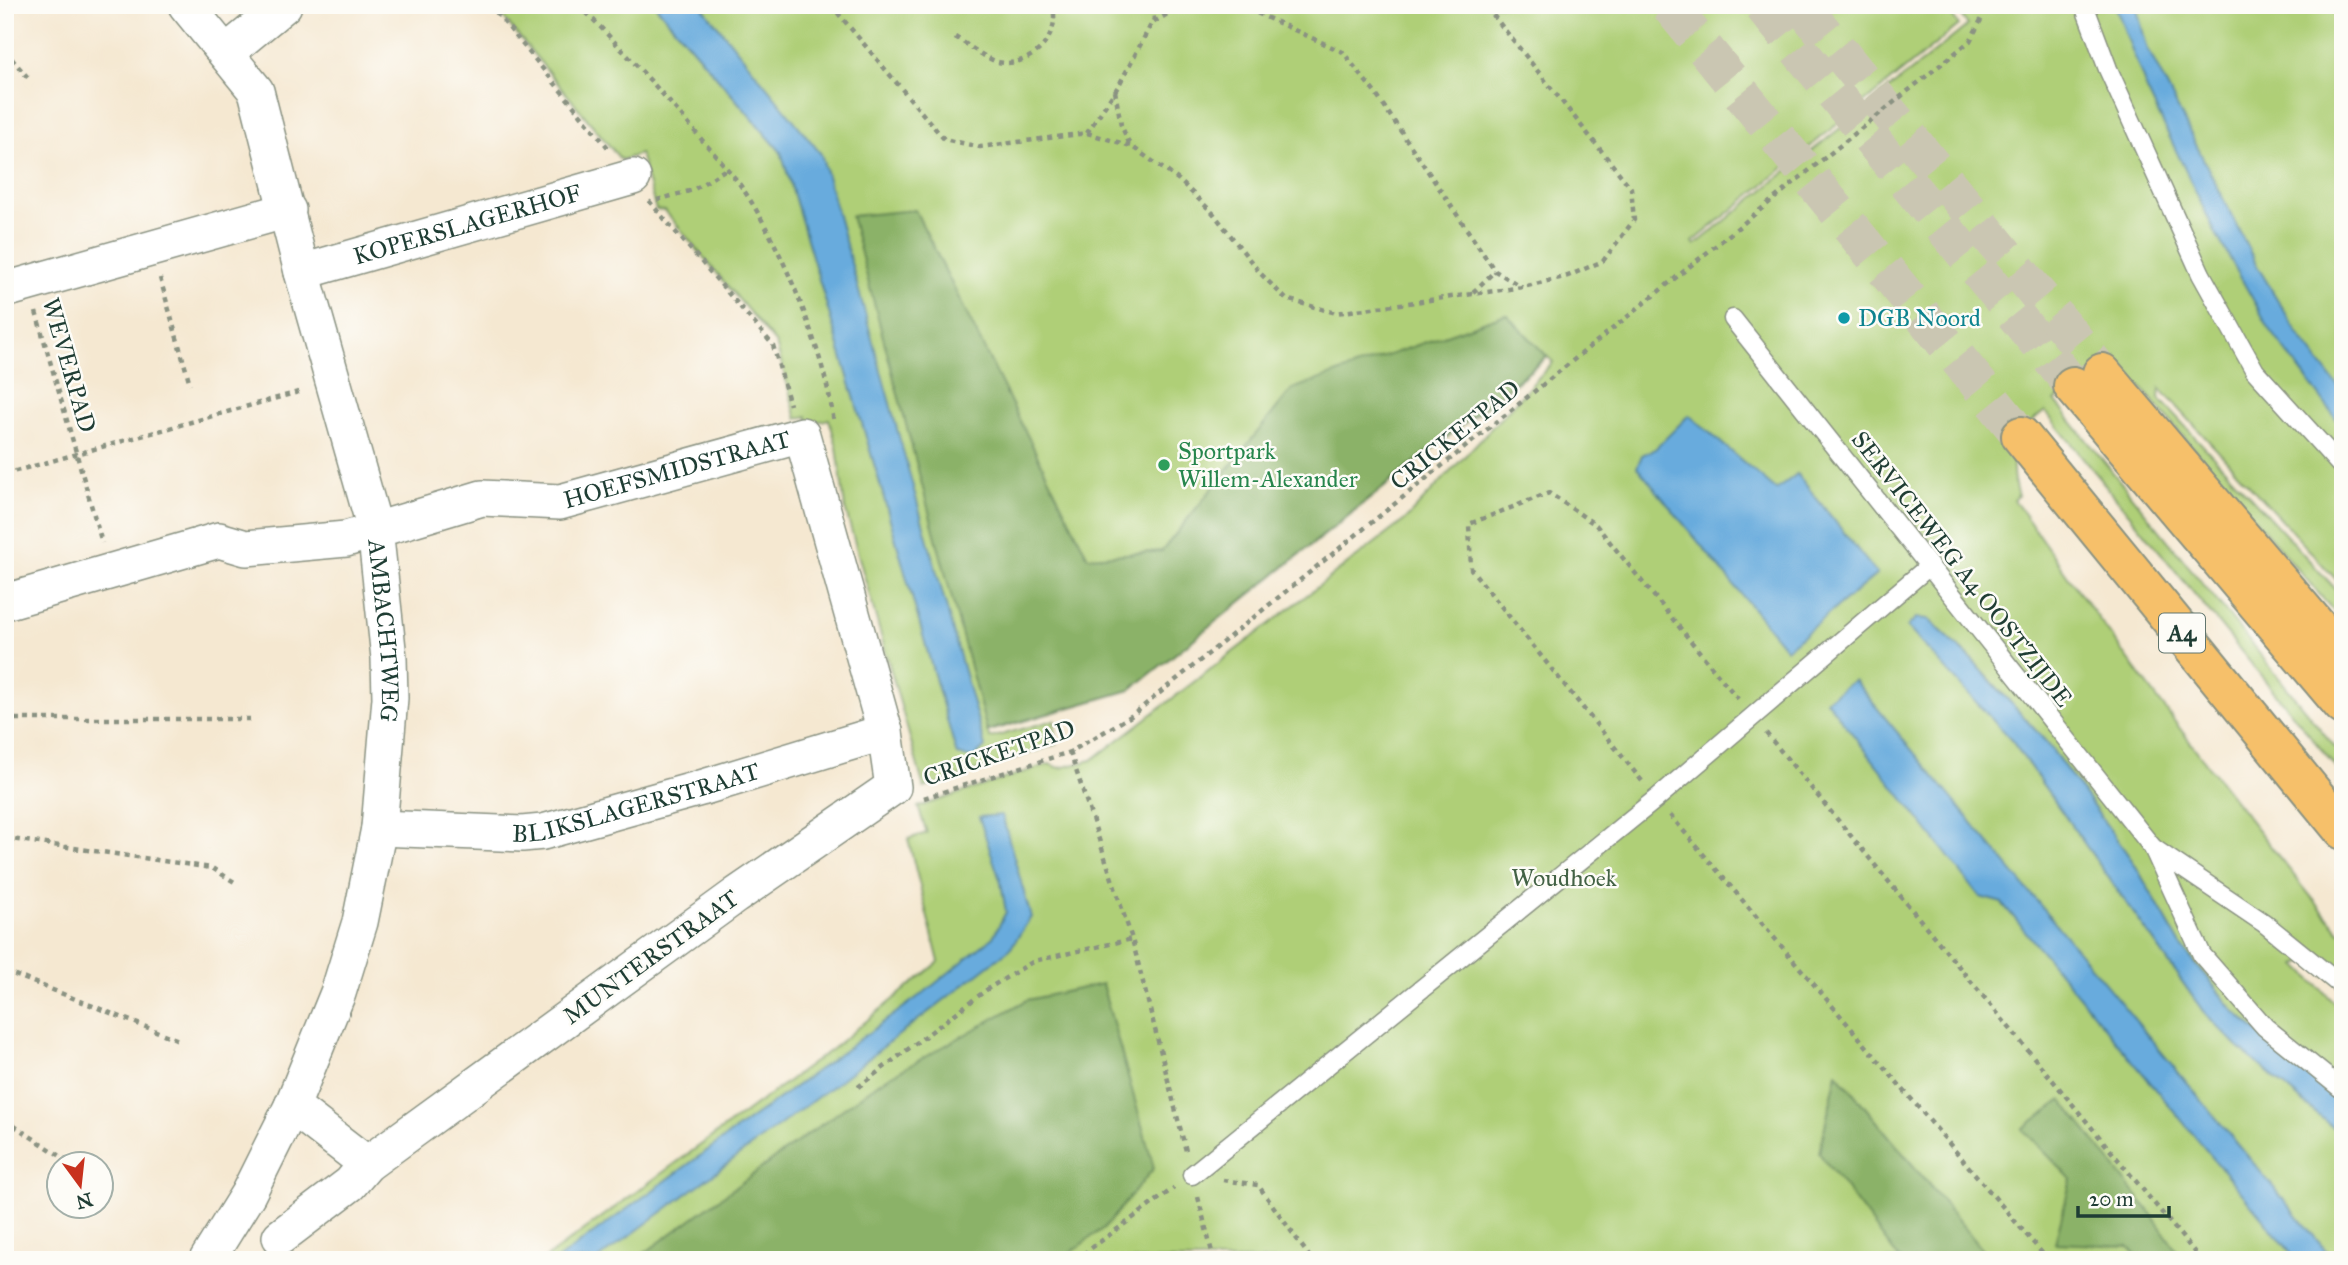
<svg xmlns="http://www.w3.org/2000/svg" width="2348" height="1265" font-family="'IM FELL Great Primer',serif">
<rect width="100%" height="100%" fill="#fdfcf7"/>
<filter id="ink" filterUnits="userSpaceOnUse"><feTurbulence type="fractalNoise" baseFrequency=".0143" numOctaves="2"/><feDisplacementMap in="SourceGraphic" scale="14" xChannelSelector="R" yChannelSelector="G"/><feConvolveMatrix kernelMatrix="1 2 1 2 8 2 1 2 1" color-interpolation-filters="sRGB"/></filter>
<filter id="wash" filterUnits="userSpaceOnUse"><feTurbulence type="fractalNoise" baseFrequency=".00686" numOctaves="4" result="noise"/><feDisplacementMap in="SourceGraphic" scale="28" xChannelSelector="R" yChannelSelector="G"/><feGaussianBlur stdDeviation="1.57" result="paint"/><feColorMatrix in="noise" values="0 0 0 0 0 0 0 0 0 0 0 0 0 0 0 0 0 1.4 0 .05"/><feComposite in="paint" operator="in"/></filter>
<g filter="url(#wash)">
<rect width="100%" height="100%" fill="#f5e8d1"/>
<path fill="#afcf77" stroke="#678656" stroke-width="2" fill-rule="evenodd" d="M 493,5 L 655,5 L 781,152 L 878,477 L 957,755 L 829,184 L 699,5 L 1943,5 L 1959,25 L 1693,242 L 1695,245 L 1968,25 L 1953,5 L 2328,5 L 2343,21 L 2343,587 L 2160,388 L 2159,398 L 2343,597 L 2343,622 L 2140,386 L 2121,374 L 2073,386 L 2055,401 L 2343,757 L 2343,776 L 2045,411 C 2015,433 2006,461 2018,496 L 2014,500 C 2118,648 2224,792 2340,932 L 2343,930 L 2343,980 L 2314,957 L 2297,965 L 2343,1011 L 2343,1106 L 2234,1011 L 2181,946 L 2134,863 L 2047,743 L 1971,658 L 1928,619 L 1908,627 L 2012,741 L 2203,1011 L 2238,1047 L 2343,1136 L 2343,1260 L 543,1260 L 832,1049 L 939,962 L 908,839 L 927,833 L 918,807 L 1049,764 L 1060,768 L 1092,760 L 1405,520 L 1553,362 L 1548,357 L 1130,690 L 987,732 L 990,738 L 1054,720 L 1057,744 L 924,788 L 845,508 L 837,447 L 829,419 L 809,424 L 807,416 L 797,419 L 776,344 L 665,211 L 656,210 L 640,154 L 621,160 ZM 1689,416 L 1776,491 L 1797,474 L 1877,574 L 1835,608 L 1677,427 Z"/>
<g fill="#8bb268" stroke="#55784e" stroke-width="2">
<path d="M 915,210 L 1088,557 L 1162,551 L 1292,389 L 1506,314 L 1547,356 L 1130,690 L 987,731 L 851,216 Z"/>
<path d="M 1102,984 L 1154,1168 L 1105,1227 L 1060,1260 L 635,1260 L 880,1082 L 1027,1000 Z"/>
<path d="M 1837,1073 L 1991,1260 L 1900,1260 L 1819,1153 Z"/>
<path d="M 2062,1100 L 2152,1215 L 2183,1260 L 2140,1260 L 2128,1246 L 2055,1243 L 2071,1179 L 2022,1129 Z"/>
</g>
<g fill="#67abdd" stroke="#437488" stroke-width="2">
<path d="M 655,5 L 701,5 L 821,154 L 985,747 L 974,758 L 957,755 L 878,477 L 781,152 Z"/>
<path d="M 2115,5 L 2136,5 L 2147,47 L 2256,264 L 2299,335 L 2343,393 L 2343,428 L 2269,328 L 2215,232 L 2147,90 Z"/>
<path d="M 1689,415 L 1776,490 L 1797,474 L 1877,574 L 1786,649 L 1637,467 L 1642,455 L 1655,449 Z"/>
<path d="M 1916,618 L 1928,619 L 1970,658 L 2047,743 L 2134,863 L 2181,946 L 2234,1011 L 2343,1106 L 2343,1136 L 2238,1047 L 2203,1011 L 2012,741 L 1907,627 Z"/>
<path d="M 1854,680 L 2327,1252 L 2334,1260 L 2297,1260 L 2002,903 L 1980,897 L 1826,700 Z"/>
<path d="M 1002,815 L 1031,917 L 1010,949 L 834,1085 L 597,1260 L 557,1260 L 926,991 L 993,937 L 1006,912 L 1001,883 L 979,817 Z"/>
</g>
</g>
<g filter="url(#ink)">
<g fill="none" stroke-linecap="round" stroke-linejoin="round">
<g stroke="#cac6b2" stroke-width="38" stroke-dasharray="38 19" stroke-linecap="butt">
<path d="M 1669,5 L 2021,436"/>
<path d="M 1762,5 L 2073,386"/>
<path d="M 1801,5 L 2102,373"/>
</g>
<defs>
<g id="lane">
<path d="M 2084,5 L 2108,69 L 2201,274 L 2255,371 L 2343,468"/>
<path d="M 1733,319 L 2153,848 L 2202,955 L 2265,1027 L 2343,1090"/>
<path d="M 2153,848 L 2264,923 L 2343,987"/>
<path d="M 1192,1175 L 1656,799 L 1928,567"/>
</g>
<g id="street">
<path id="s1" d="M 186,5 L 256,91 L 302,272 L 375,529 L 389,658 L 390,698 L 379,828 L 360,922 L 338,993 L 292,1106 L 248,1194 L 207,1260"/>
<path d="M 227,52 L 284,5"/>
<path id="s2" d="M 302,272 L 633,177"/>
<path d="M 5,290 L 288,210"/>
<path id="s3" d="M 5,602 L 219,540 L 246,548 L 346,539 L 482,498 L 560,502 L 802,435 L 885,732 L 893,787 L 735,896 L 367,1164 L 350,1184 L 280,1237"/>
<path id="s4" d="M 379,828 L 522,834 L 543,832 L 701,788 L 885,732"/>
<path d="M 292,1106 L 367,1164"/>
</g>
<g id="highway">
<path d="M 2102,373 L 2343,657"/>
<path d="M 2073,386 L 2343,705"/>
<path d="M 2021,436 L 2343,830"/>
</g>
</defs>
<use href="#lane" stroke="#8a9282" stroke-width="21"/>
<use href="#street" stroke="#8a9282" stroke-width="38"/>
<use href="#highway" stroke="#8a9282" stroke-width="42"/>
<g stroke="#8a9282" stroke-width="4.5" stroke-dasharray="5 5" stroke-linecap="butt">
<path d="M 490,5 L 610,150"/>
<path d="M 579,5 C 622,49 663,93 702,140 C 716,156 731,172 743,189 C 783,248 825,353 834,423"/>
<path d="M 831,5 L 944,139 L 980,147 L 1087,133 L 1131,146 L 1179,180 L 1213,213 L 1260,273 L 1286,299 L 1336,313 L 1523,287 L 1568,276 L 1603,261 L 1634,220 L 1631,188 L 1485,5"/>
<path d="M 1239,5 L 1343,52 L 1375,93 L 1495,271 L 1522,287"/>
<path d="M 1154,22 L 1183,5"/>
<path d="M 955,37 C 967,44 984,58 998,62 C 1029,69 1063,37 1052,5"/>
<path d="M 5,51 L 30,80"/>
<path d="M 1115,91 L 1121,125 L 1130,145"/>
<path d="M 1087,133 L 1119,85 L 1154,19 L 1152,5"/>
<path d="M 657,200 L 693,190 L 726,169"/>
<path d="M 649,201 L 773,345 L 790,405"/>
<path d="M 160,278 L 190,384"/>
<path d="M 1473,292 L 1495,271"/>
<path d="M 36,312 L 102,543"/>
<path d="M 5,474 L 302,391"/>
<path d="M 5,719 L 255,719"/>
<path d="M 1766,733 L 2201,1260"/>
<path d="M 1070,752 L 1132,939 L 1186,1151"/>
<path d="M 1642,781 L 1471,569 L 1469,524 L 1549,493 L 1596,525 L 1738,699"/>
<path d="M 924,798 L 1070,752 L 1131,716 L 1970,41 L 1983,16 L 1983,5"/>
<path d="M 1670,815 L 2048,1260"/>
<path d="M 5,838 L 212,868 L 236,883"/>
<path d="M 5,971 L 181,1041"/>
<path d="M 858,1087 L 989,988 L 1034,961 L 1132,939"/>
<path d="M 5,1120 L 73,1164"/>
<path d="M 1223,1180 L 1258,1185 L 1312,1260"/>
<path d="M 1198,1197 L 1214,1260"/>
<path d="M 1075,1260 L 1174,1188"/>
</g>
<use href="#lane" stroke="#fff" stroke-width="18"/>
<use href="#street" stroke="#fff" stroke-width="35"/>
<use href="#highway" stroke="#f6c06b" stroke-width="38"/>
</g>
</g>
<circle fill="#0f9aa8" stroke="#fdfcf7" stroke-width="2.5" cx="1844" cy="318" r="7"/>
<circle fill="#2e9e5b" stroke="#fdfcf7" stroke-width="2.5" cx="1164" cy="465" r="7"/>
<g text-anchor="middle" stroke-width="5" stroke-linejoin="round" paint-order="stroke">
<rect fill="#fdfcf7" stroke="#62766e" stroke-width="2" x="2159" y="613.5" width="46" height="39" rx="5"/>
<g font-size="23" font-weight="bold" fill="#1f3d34">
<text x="2182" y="641">A4</text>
</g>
<g font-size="24" fill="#1f3d34" stroke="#fdfcf7">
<text dy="8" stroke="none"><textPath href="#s2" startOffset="172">KOPERSLAGERHOF</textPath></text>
<text transform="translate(69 365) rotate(74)" y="8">WEVERPAD</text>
<text transform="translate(1455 435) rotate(-39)" y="8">CRICKETPAD</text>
<text dy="8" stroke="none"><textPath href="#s3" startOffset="693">HOEFSMIDSTRAAT</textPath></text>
<text transform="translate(1962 569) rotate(52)" y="8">SERVICEWEG A4 OOSTZIJDE</text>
<text dy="8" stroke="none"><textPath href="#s1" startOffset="667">AMBACHTWEG</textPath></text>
<text transform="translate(999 753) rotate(-19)" y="8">CRICKETPAD</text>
<text dy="8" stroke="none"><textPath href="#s4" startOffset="261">BLIKSLAGERSTRAAT</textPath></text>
<text transform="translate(651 957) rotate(-36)" y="8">MUNTERSTRAAT</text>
</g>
<g font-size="24" fill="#0d838f" stroke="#fdfcf7" text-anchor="start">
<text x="1858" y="326">DGB Noord</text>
</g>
<g font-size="24" fill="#27864d" stroke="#fdfcf7" text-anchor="start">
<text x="1178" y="459">Sportpark<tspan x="1178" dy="28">Willem-Alexander</tspan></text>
</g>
<g font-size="24" fill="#436245" stroke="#fdfcf7">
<text x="1564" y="886">Woudhoek</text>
</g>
</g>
<rect width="2348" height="1265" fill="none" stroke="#fdfcf7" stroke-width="28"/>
<g transform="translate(80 1185) rotate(165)"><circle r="33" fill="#fdfcf7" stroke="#a4b0a9" stroke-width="2"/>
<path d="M0-5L12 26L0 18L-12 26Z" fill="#c8321e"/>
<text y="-10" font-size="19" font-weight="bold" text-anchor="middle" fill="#1f3d34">N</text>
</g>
<path d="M2078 1206v10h91v-10" fill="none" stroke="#1f3d34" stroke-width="3.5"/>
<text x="2089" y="1206" font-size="21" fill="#1f3d34" stroke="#fdfcf7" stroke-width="5" paint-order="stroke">20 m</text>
</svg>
